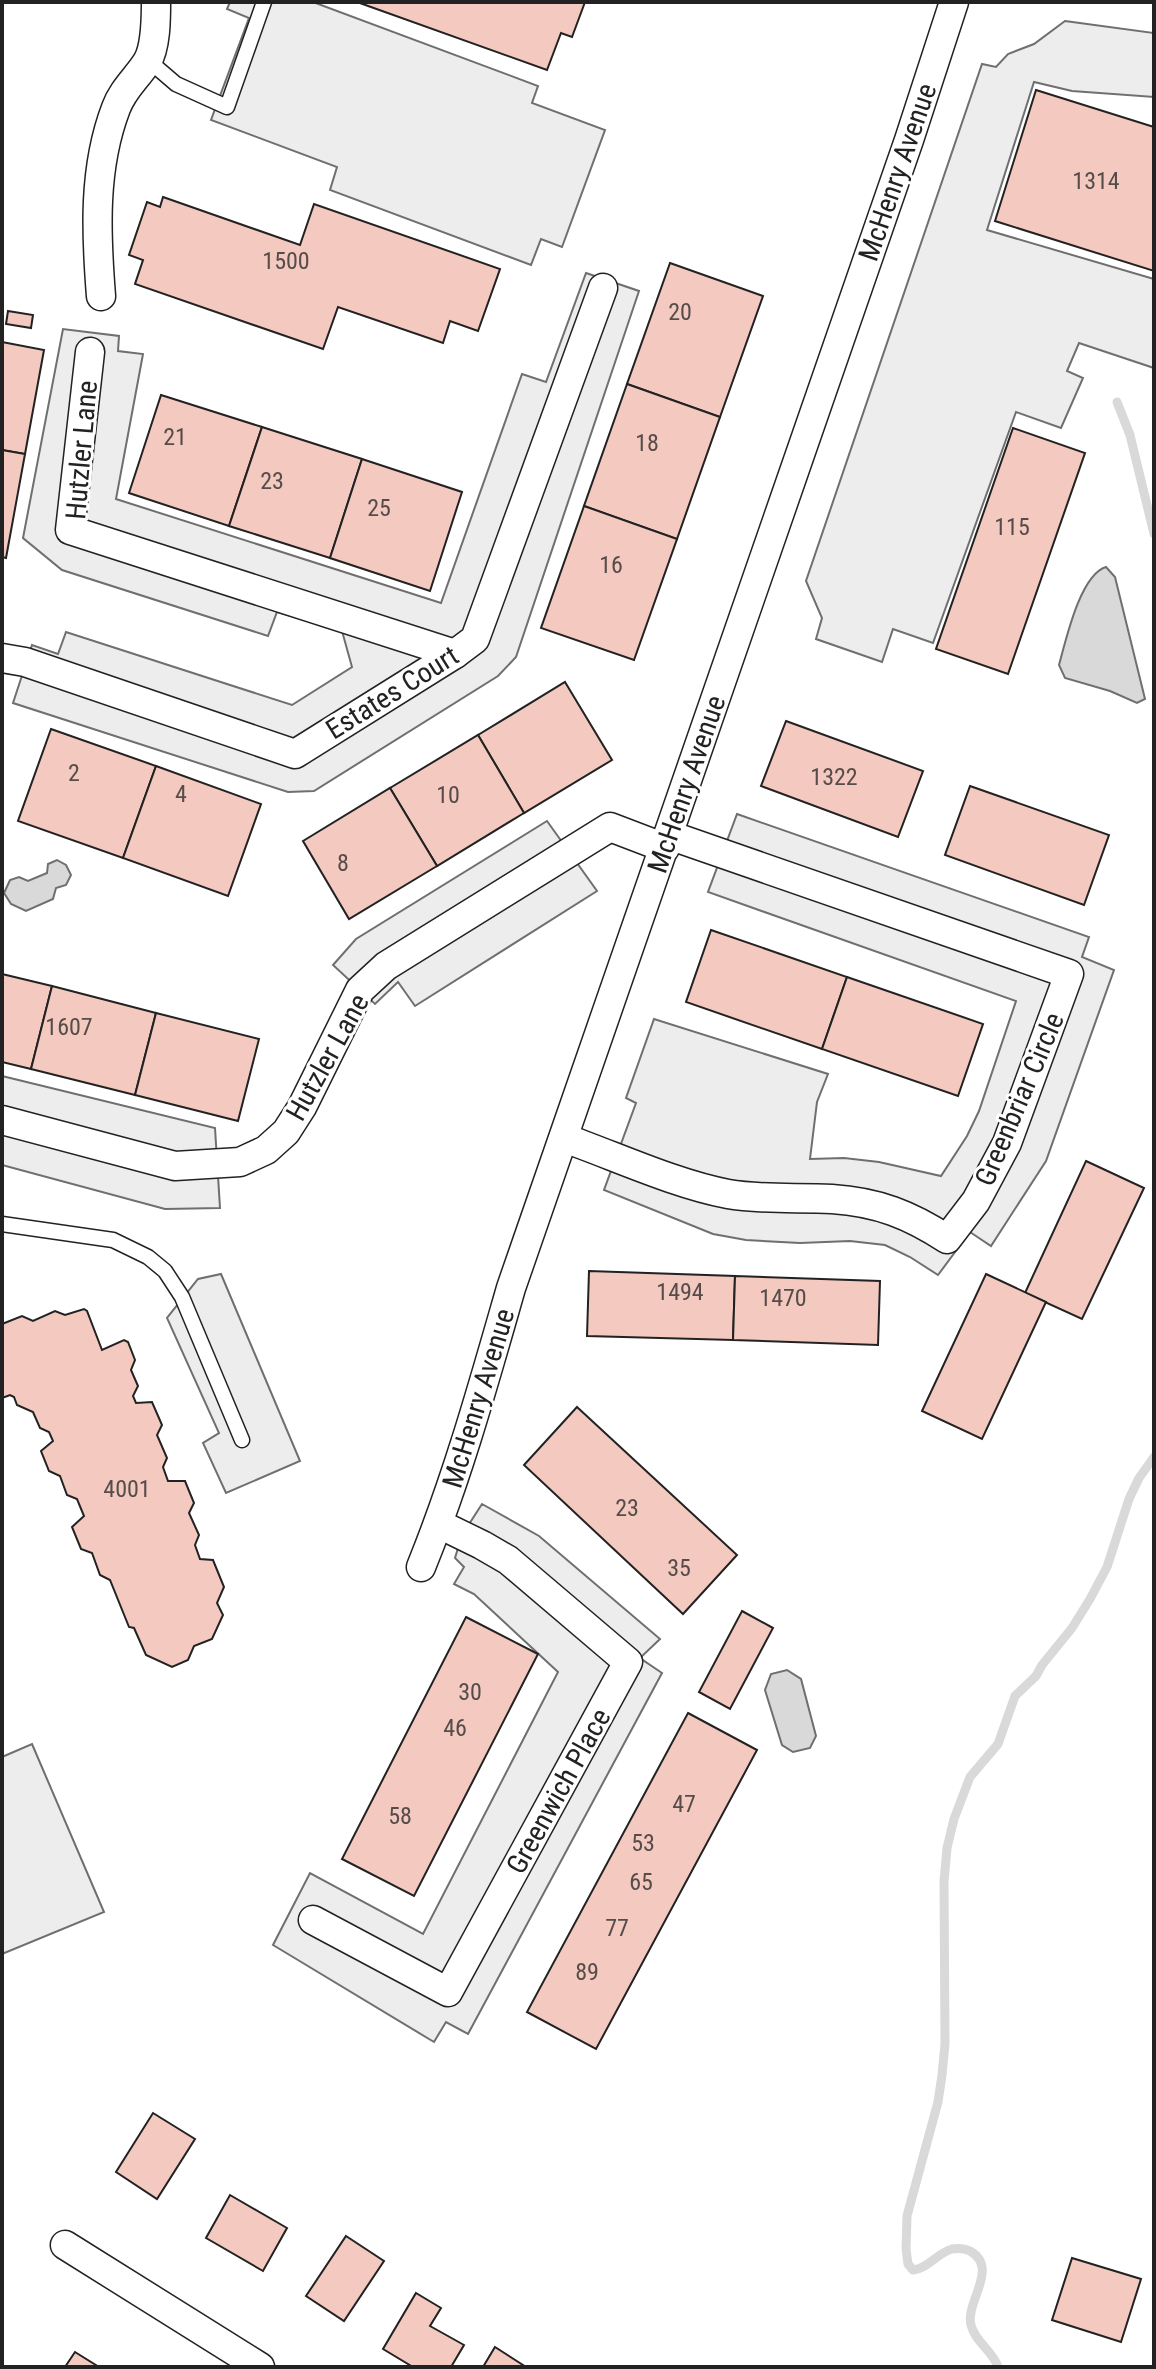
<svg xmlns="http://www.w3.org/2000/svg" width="1156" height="2369" font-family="'Roboto Condensed',sans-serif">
<rect width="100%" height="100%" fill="#fff"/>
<g fill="#ededed" stroke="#6f6f6f" stroke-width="2">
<path d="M 230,2 L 313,2 L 538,86 L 532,103 L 605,130 L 562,247 L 541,239 L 531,265 L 330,190 L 337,167 L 211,120 L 249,18 L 227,9 Z"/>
<path d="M 1065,21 L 1154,33 L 1154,97 L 1072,91 L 1034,82 L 987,230 L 1154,279 L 1154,368 L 1079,343 L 1067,371 L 1083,378 L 1061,428 L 1016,412 L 933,643 L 893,629 L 882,662 L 816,639 L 822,618 L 806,581 L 982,64 L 996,67 L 1008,54 L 1034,44 Z"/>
<path d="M 586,273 L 639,291 L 516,657 L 498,676 L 314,791 L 288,792 L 13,703 L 32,645 L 58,654 L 66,632 L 292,705 L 352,667 L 342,631 L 277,612 L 268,636 L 62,570 L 23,538 L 63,329 L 119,336 L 118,351 L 143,354 L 116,499 L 441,603 L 522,374 L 546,382 Z"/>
<path d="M 737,814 L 1089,937 L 1082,957 L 1114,970 L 1046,1161 L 991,1246 L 970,1232 L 938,1275 L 910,1257 L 885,1245 L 850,1241 L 800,1243 L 746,1240 L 713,1234 L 604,1190 L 636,1103 L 626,1098 L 654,1019 L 828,1074 L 817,1102 L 810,1159 L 844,1158 L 879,1162 L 941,1176 L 967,1136 L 979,1111 L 1016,1001 L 708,892 Z"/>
<path d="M 547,821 L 597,891 L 415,1006 L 398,982 L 375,1004 L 333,965 L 356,939 Z"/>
<path d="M 2,1076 L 215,1128 L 220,1208 L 165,1209 L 2,1165 Z"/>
<path d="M 221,1274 L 300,1461 L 226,1493 L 203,1443 L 219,1433 L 167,1318 L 198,1279 Z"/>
<path d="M 482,1504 L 539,1536 L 660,1639 L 640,1658 L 662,1673 L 468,2034 L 446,2022 L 434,2042 L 273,1945 L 310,1873 L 423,1934 L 558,1672 L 474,1594 L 454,1584 L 464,1567 L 455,1558 L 462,1535 Z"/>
<path d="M 32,1744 L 104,1912 L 2,1954 L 2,1757 Z"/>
</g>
<g fill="#d9d9d9" stroke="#6f6f6f" stroke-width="2">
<path d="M 1106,567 L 1115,577 L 1145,699 L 1137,703 L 1110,691 L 1065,678 L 1059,665 C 1066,640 1080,575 1106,567 Z"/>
<path d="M 57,860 L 66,865 L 71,875 L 66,885 L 56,888 L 53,899 L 26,911 L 11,904 L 4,893 L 10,880 L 19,877 L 28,881 L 47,873 L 48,864 Z"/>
<path d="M 787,1670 L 801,1679 L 816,1736 L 810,1748 L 793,1752 L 782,1745 L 765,1690 L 771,1674 Z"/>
</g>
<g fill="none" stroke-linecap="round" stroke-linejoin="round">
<g stroke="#d9d9d9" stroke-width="9">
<path d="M 1117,402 L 1130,435 L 1154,534"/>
<path d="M 998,2367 C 993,2351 975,2342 971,2325 C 965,2302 1000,2268 970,2251 C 964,2248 958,2248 952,2249 C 937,2253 929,2268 913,2270 L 908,2264 L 906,2249 L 907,2216 L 938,2102 L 942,2075 L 945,2044 L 944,1881 L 947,1848 L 954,1819 L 970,1777 L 998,1744 L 1015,1696 L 1036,1676 L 1042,1665 L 1072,1628 L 1090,1599 L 1107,1567 L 1129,1499 L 1139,1478 L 1154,1457"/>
</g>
</g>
<g fill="#f3c9c0" stroke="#222" stroke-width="2">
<path d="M 357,2 L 585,2 L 572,37 L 561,33 L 547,70 Z"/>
<path d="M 1036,90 L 1154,127 L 1154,271 L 995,221 Z"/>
<path d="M 163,197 L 300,245 L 314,204 L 500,269 L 478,331 L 450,321 L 443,343 L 338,307 L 323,349 L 135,284 L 143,260 L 129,255 L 147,202 L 160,207 Z"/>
<path d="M 670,263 L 763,296 L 720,417 L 627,384 Z"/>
<path d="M 8,311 L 33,315 L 31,328 L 6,324 Z"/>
<path d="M 2,342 L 44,350 L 25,454 L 2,450 Z"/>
<path d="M 627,384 L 720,417 L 677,539 L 584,506 Z"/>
<path d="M 161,395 L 262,427 L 229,526 L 129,493 Z"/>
<path d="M 262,427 L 362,459 L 330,558 L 229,526 Z"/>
<path d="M 1013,428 L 1085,453 L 1008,674 L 936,649 Z"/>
<path d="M 2,450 L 25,454 L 6,558 L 2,557 Z"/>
<path d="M 362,459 L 462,492 L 430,591 L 330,558 Z"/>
<path d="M 584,506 L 677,539 L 634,660 L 541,628 Z"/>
<path d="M 565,682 L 612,760 L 524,813 L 478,735 Z"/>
<path d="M 786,721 L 923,771 L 898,837 L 761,786 Z"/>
<path d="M 51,729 L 156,766 L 123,858 L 18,821 Z"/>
<path d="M 478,735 L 524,813 L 437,866 L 390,788 Z"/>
<path d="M 156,766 L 261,804 L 228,896 L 123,858 Z"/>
<path d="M 970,786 L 1109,835 L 1084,905 L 945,855 Z"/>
<path d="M 390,788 L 437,866 L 349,919 L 303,841 Z"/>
<path d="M 711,930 L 847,977 L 822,1049 L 686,1002 Z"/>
<path d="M 2,974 L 52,986 L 31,1069 L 2,1062 Z"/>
<path d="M 847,977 L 983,1024 L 958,1096 L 822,1049 Z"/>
<path d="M 52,986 L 156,1013 L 135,1095 L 31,1069 Z"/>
<path d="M 156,1013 L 259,1039 L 238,1121 L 135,1095 Z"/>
<path d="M 1086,1161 L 1144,1188 L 1082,1319 L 1025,1293 Z"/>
<path d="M 589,1271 L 735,1276 L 733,1340 L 587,1336 Z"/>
<path d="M 986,1274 L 1046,1302 L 982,1439 L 922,1411 Z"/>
<path d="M 735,1276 L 880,1281 L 878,1345 L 733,1340 Z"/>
<path d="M 84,1309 L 87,1311 L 102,1350 L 124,1340 L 128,1342 L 135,1360 L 131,1370 L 138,1386 L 133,1396 L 136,1403 L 152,1402 L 162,1425 L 157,1435 L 167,1458 L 163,1467 L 168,1481 L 185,1481 L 194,1503 L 189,1513 L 199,1535 L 195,1545 L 200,1559 L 213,1560 L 224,1587 L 217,1603 L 223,1615 L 212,1639 L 194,1646 L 188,1660 L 172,1667 L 146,1655 L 134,1628 L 129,1627 L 110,1580 L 100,1575 L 92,1553 L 81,1549 L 72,1527 L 84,1516 L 77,1499 L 67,1495 L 60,1476 L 49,1471 L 41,1451 L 53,1441 L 49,1432 L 40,1428 L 33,1412 L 17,1405 L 14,1397 L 10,1395 L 2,1398 L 2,1324 L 22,1316 L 33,1321 L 55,1311 L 65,1315 Z"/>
<path d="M 577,1407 L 737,1555 L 683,1614 L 524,1465 Z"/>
<path d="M 742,1611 L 773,1628 L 730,1709 L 699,1692 Z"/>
<path d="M 466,1617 L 538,1654 L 414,1896 L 342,1859 Z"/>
<path d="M 688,1713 L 757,1750 L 596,2049 L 527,2012 Z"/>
<path d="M 153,2113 L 195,2139 L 157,2199 L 116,2172 Z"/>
<path d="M 230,2195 L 287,2228 L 263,2271 L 206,2238 Z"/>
<path d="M 346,2236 L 384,2261 L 344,2321 L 306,2296 Z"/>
<path d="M 1072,2258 L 1141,2279 L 1121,2342 L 1052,2320 Z"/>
<path d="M 416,2293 L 441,2308 L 430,2326 L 464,2345 L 451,2367 L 413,2367 L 383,2349 Z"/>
<path d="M 495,2347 L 526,2367 L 483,2367 Z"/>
<path d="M 75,2352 L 99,2367 L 65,2367 Z"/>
</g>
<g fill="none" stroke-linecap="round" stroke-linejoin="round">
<defs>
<g id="lane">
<path d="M 148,60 L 176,84 L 227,107 L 264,2"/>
<path d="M 2,1224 L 113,1240 L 148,1257 L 165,1271 L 182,1297 L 242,1440"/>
</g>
<g id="street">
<path d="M 101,296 C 96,233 93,168 116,108 C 123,89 137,78 147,62 C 156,47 156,19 156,2"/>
<path d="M 90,352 L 70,530 L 455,654"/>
<path d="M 2,658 L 25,662 L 295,754 L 455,654 L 475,639 L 603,288"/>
<path d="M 2,1120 L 175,1166 L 240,1162 L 266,1150 L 286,1132 L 302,1107 L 360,990 L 386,966 L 610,827 L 665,848"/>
<path d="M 564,1138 C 615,1156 675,1184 728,1194 C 762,1200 798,1197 832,1199 C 878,1202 910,1215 947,1239 L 976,1201 L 1007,1143 L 1069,974 L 669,835"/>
<path d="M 421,1567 C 458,1476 484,1382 511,1288 L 909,140 L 954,2"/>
<path d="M 313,1920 L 448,1992 L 628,1662 L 508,1560 L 482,1545 L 439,1524"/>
<path d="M 65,2245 L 260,2367"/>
</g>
</defs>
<use href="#lane" stroke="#222" stroke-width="17"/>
<use href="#street" stroke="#222" stroke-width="31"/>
<use href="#lane" stroke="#fff" stroke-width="14"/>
<use href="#street" stroke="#fff" stroke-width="28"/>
</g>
<g text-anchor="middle" stroke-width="6" stroke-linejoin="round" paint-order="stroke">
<g font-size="24" fill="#564c4a">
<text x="1096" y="189">1314</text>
<text x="286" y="269">1500</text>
<text x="680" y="320">20</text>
<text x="175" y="445">21</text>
<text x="647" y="451">18</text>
<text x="272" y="489">23</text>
<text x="379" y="516">25</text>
<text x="1012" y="535">115</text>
<text x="611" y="573">16</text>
<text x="74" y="781">2</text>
<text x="834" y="785">1322</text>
<text x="181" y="802">4</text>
<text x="448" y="803">10</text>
<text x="343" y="871">8</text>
<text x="69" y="1035">1607</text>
<text x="680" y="1300">1494</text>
<text x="783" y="1306">1470</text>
<text x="127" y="1497">4001</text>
<text x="627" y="1516">23</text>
<text x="679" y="1576">35</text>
<text x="470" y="1700">30</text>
<text x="455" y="1736">46</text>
<text x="684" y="1812">47</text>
<text x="400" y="1824">58</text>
<text x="643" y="1851">53</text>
<text x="641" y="1890">65</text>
<text x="617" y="1936">77</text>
<text x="587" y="1980">89</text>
</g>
<g font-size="28" fill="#222" stroke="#fff">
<text transform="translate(897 172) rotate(-71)" y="10">McHenry Avenue</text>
<text transform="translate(81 450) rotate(-85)" y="10">Hutzler Lane</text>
<text transform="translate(392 692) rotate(-32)" y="10">Estates Court</text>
<text transform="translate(686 784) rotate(-71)" y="10">McHenry Avenue</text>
<text transform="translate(327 1057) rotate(-61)" y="10">Hutzler Lane</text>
<text transform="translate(1019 1099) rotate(-67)" y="10">Greenbriar Circle</text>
<text transform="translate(478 1398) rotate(-73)" y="10">McHenry Avenue</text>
<text transform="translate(558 1791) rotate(-61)" y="10">Greenwich Place</text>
</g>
</g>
<rect width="1156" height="2369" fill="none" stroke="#222222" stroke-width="8"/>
</svg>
